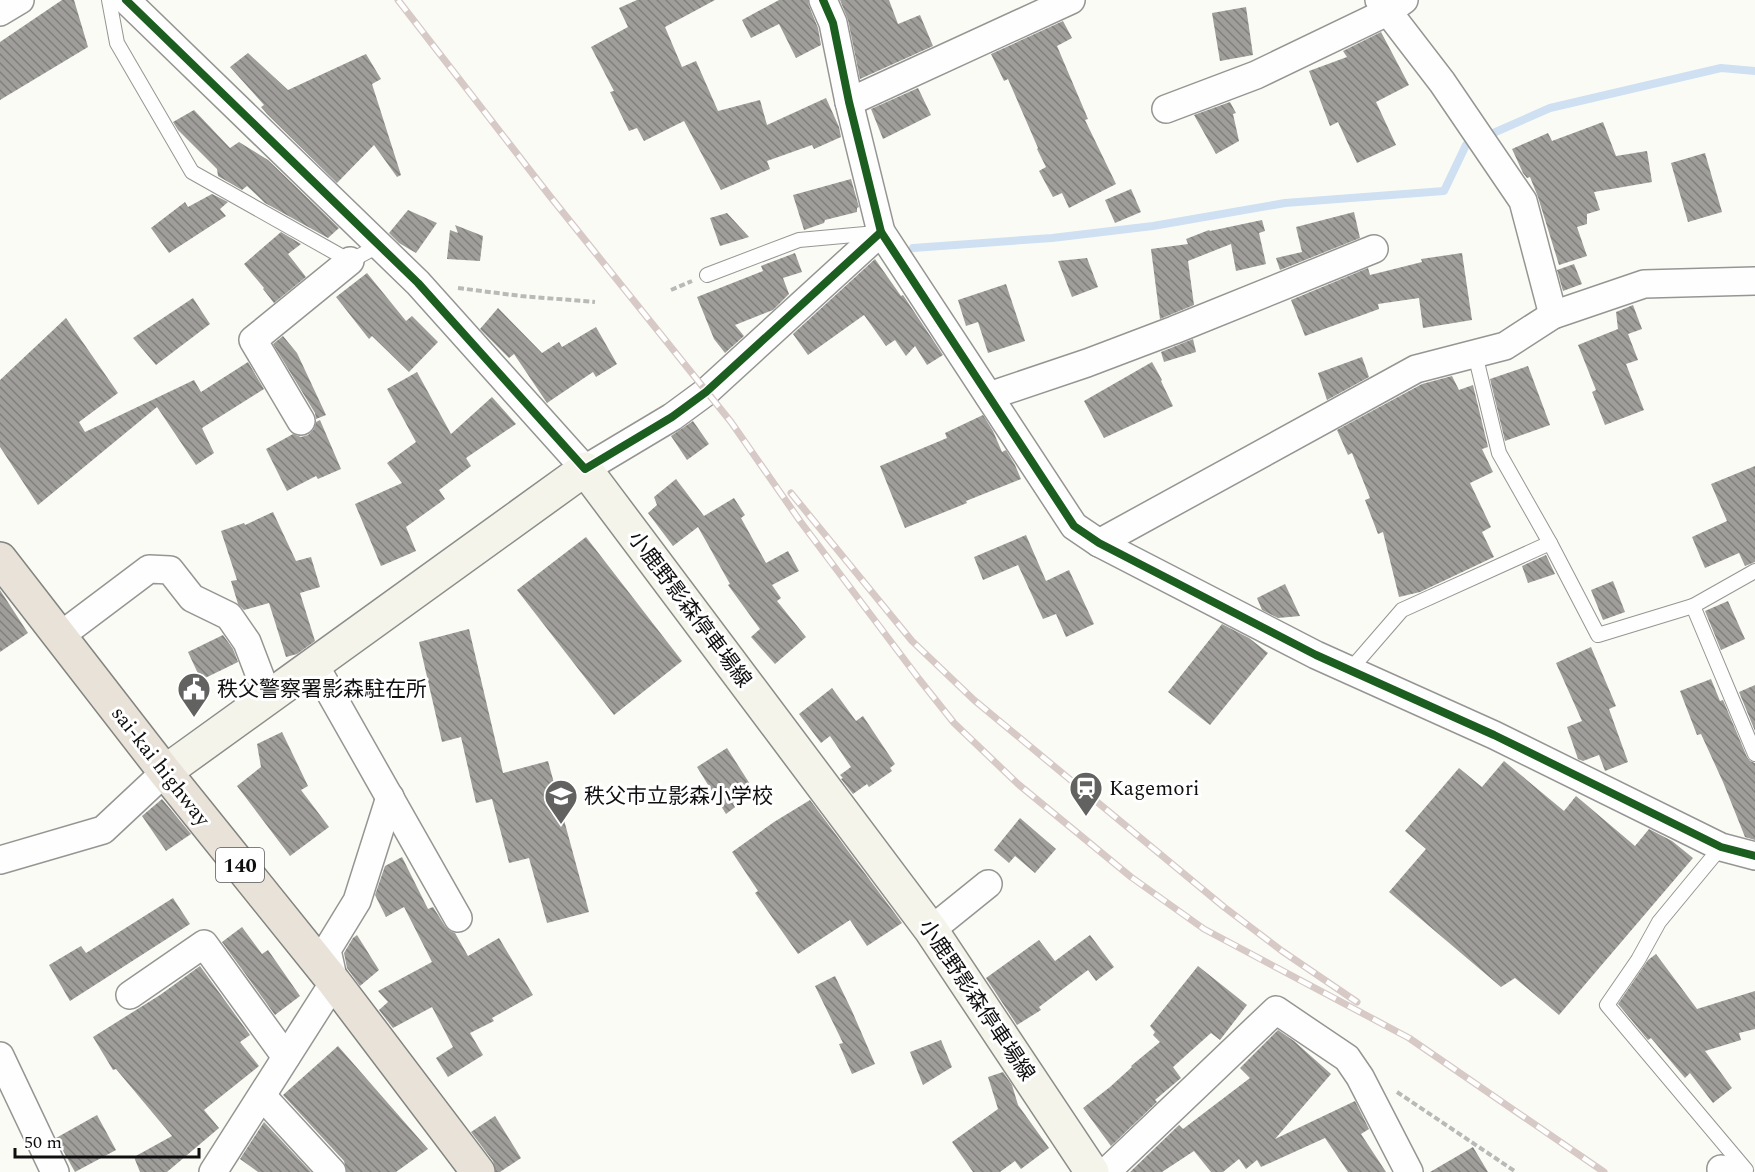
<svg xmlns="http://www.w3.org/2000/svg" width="1755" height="1172" font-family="Spectral,'Noto Sans JP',serif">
<defs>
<pattern id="building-back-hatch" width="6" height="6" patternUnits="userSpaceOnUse" patternTransform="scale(1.5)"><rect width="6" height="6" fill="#9f9e9a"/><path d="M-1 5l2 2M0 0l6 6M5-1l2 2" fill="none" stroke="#807f7c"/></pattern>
</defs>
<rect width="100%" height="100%" fill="#fbfbf5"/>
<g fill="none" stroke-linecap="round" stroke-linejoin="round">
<path stroke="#cee0f2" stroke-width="8" d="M 913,248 L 1052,238 L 1153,226 L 1285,203 L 1444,191 L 1466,145 L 1550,108 L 1721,68 L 1755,71"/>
</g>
<g fill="url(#building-back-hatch)">
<path d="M 62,0 L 74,0 L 88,47 L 0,100 L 0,42 Z"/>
<path d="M 637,0 L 715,0 L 665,27 L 682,67 L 696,61 L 718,111 L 760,100 L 767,125 L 826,98 L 839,127 L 841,137 L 814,149 L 812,145 L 767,161 L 770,169 L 721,190 L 684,121 L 644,141 L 637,128 L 629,131 L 610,92 L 614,91 L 591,47 L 628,27 L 619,8 Z"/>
<path d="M 779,0 L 808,0 L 809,6 L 818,28 L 821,45 L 796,58 L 779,24 L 751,38 L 742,20 Z"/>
<path d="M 840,0 L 889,0 L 898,24 L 920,15 L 933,46 L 860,79 L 848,20 Z"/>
<path d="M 1246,7 L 1253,55 L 1220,61 L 1212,13 Z"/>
<path d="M 1063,21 L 1072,38 L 1057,46 L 1088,119 L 1085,120 L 1116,184 L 1069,208 L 1062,193 L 1053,197 L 1039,171 L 1046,167 L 1037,149 L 1038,148 L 1008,79 L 1004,81 L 991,54 Z"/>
<path d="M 1381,32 L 1409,85 L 1376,102 L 1396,145 L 1357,163 L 1338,122 L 1330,126 L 1309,71 L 1347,57 L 1343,51 Z"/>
<path d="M 248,53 L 288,90 L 366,54 L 381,79 L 372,84 L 401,175 L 397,177 L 374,145 L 337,183 L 267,114 L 261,107 L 264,105 L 230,67 Z"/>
<path d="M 918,88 L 931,115 L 883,139 L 871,109 Z"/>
<path d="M 1230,102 L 1236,113 L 1233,114 L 1239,141 L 1216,154 L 1194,115 Z"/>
<path d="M 194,110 L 230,148 L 239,142 L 268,160 L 339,228 L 328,238 L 265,203 L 247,186 L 242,190 L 218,176 L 217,169 L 178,130 L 173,122 Z"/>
<path d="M 1603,122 L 1616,156 L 1647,151 L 1652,182 L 1594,192 L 1600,210 L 1587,214 L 1587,224 L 1577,227 L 1587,256 L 1559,265 L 1538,197 L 1530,177 L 1527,178 L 1523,173 L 1512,149 L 1548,133 L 1552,141 Z"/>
<path d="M 1705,153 L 1722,212 L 1688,222 L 1671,163 Z"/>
<path d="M 851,179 L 859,207 L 857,208 L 857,212 L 825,220 L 824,223 L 804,230 L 793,195 Z"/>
<path d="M 1131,189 L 1141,212 L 1115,223 L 1105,200 Z"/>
<path d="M 212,194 L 228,202 L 220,209 L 226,216 L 169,253 L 151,228 L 185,202 L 188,207 Z"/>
<path d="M 408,210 L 437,223 L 416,253 L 399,243 L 389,233 Z"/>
<path d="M 1354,212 L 1360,238 L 1280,270 L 1276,258 L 1302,252 L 1296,227 Z"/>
<path d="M 727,213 L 749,237 L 720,246 L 710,218 Z"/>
<path d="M 1262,220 L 1265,231 L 1259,233 L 1266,264 L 1236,271 L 1231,244 L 1188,261 L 1194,305 L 1160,319 L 1151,249 L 1188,244 L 1186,239 L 1209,230 L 1210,231 Z"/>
<path d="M 455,225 L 483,236 L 480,261 L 447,259 L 450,230 L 458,233 Z"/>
<path d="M 281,232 L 301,244 L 288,254 L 306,277 L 274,303 L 263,289 L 264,288 L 244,264 Z"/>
<path d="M 795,253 L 802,272 L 783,278 L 789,294 L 773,310 L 735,325 L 744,336 L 725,353 L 714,339 L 697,297 L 763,271 L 761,266 Z"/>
<path d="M 1462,253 L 1472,320 L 1423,328 L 1419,298 L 1378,304 L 1379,309 L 1305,336 L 1291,300 L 1368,268 L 1370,275 L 1422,262 L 1421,259 Z"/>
<path d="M 1087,258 L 1098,287 L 1072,297 L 1058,261 Z"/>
<path d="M 875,259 L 901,296 L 903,295 L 943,355 L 927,365 L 915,346 L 906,356 L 895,340 L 886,346 L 864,315 L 808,355 L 793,334 Z"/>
<path d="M 1574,264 L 1582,284 L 1563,291 L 1557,270 Z"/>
<path d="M 367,273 L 406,321 L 412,316 L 438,342 L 409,372 L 372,336 L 369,339 L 336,297 Z"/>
<path d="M 1006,284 L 1025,341 L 988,353 L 978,322 L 966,326 L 958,300 Z"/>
<path d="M 193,298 L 210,324 L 156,365 L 133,338 Z"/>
<path d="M 1633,305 L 1642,329 L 1628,334 L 1638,360 L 1626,364 L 1644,410 L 1605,425 L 1592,392 L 1596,390 L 1578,345 L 1618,329 L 1616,312 Z"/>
<path d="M 498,308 L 542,353 L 559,342 L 562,347 L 596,327 L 617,364 L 596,377 L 593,372 L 547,403 L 514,354 L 509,358 L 480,329 Z"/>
<path d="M 66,318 L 118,393 L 79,422 L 85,432 L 194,380 L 201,392 L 248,362 L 264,389 L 202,428 L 214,453 L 196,465 L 157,407 L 38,505 L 0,447 L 0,380 Z"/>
<path d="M 283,336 L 297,353 L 326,415 L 316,419 L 315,413 L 273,344 Z"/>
<path d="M 1193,339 L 1196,352 L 1164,362 L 1161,352 Z"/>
<path d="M 1362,357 L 1369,377 L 1327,400 L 1318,373 Z"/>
<path d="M 1152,362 L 1162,380 L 1161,381 L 1173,406 L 1104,438 L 1084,401 Z"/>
<path d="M 1528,366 L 1550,425 L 1505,441 L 1490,379 Z"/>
<path d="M 417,372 L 451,434 L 492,397 L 516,424 L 466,458 L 471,466 L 439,490 L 445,499 L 406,527 L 416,551 L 381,566 L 355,504 L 402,483 L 387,463 L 416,442 L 387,389 Z"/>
<path d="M 1452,376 L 1459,390 L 1473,385 L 1488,447 L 1482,449 L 1493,472 L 1470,483 L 1491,527 L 1482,532 L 1494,557 L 1420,592 L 1399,597 L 1383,532 L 1378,534 L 1365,500 L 1370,498 L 1352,453 L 1348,455 L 1337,430 L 1422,384 Z"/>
<path d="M 983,415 L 993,431 L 1002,452 L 1006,450 L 1015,465 L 1021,479 L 966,501 L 967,503 L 905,528 L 880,466 L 947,438 L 945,433 Z"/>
<path d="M 320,420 L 341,469 L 318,479 L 316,476 L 287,491 L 266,449 L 293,434 L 301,437 L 308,435 L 314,429 L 316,422 Z"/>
<path d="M 693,421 L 709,444 L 687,460 L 671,436 Z"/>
<path d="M 1755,466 L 1755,562 L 1745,566 L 1739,553 L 1705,568 L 1692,537 L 1727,521 L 1711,484 Z"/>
<path d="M 676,479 L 704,516 L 734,498 L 745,515 L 741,518 L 766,563 L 788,551 L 799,571 L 772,585 L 781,598 L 777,601 L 806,637 L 775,664 L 751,637 L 760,629 L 728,585 L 730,584 L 698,527 L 673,546 L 648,513 L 657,505 L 654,497 Z"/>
<path d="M 273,512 L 296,561 L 311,557 L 320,587 L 300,593 L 315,641 L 297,654 L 286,657 L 269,603 L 244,610 L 238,604 L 231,581 L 237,580 L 221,531 L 244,523 L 245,525 Z"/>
<path d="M 1026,535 L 1046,581 L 1069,570 L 1094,624 L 1066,637 L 1056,614 L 1043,619 L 1018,565 L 983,580 L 974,557 Z"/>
<path d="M 586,537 L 682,661 L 614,715 L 517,590 Z"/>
<path d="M 1546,555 L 1555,574 L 1528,583 L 1522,566 Z"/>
<path d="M 1613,581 L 1625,612 L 1603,620 L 1591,590 Z"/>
<path d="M 1285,584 L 1300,616 L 1278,618 L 1262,610 L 1257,598 Z"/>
<path d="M 0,590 L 28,633 L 0,652 Z"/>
<path d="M 1728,601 L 1745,639 L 1721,650 L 1705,611 Z"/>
<path d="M 1222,624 L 1249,638 L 1268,653 L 1210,725 L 1168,692 Z"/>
<path d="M 469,629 L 503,773 L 548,761 L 589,912 L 547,923 L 529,858 L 509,863 L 492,799 L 476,803 L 461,737 L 442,742 L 419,642 Z"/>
<path d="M 223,635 L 233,649 L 238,662 L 201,680 L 188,652 Z"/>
<path d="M 1591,647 L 1616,706 L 1609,709 L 1628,762 L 1605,771 L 1599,755 L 1583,761 L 1578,759 L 1567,727 L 1582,721 L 1556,663 Z"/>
<path d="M 1711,679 L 1720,701 L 1723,700 L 1747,757 L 1750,761 L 1755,763 L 1755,840 L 1745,837 L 1723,782 L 1701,734 L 1697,735 L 1680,691 Z"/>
<path d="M 1755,685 L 1755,731 L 1739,692 Z"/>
<path d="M 832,688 L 856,721 L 863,716 L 895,764 L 890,768 L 892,771 L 869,787 L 867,784 L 853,794 L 841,779 L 843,778 L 840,775 L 851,767 L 830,736 L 821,743 L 799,714 Z"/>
<path d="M 282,732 L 308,786 L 301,790 L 329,827 L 290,856 L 237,786 L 261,767 L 257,744 Z"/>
<path d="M 727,748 L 755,792 L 726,814 L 697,767 Z"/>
<path d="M 1504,761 L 1564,811 L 1576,796 L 1635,846 L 1649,829 L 1672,841 L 1693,858 L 1559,1015 L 1515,978 L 1501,987 L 1389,892 L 1426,849 L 1405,831 L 1459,768 L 1482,787 Z"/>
<path d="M 162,799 L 191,834 L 166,851 L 142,816 Z"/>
<path d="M 810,800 L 902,923 L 867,946 L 850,920 L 798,954 L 755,893 L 758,891 L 732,852 L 774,822 Z"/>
<path d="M 1020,818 L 1056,849 L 1035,873 L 1015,856 L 1009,863 L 994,850 Z"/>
<path d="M 402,857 L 428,909 L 433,907 L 445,926 L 450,931 L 455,933 L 468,956 L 499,938 L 533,995 L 492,1018 L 494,1021 L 470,1033 L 483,1055 L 448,1077 L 436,1058 L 453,1047 L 432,1007 L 393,1028 L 379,1010 L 388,1002 L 378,991 L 432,962 L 404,907 L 386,917 L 375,895 L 385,866 Z"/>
<path d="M 173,898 L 190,924 L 70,1001 L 49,965 L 81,946 L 86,953 Z"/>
<path d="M 242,927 L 262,954 L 268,950 L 300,996 L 275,1015 L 222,942 Z"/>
<path d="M 357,935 L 379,970 L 360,986 L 347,968 L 344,953 L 353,938 Z"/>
<path d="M 1090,935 L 1114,967 L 1096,981 L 1088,970 L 1039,1007 L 1041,1010 L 1017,1025 L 986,978 L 1039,940 L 1055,961 Z"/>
<path d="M 1656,954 L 1697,1009 L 1755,991 L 1755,1029 L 1739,1033 L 1741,1040 L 1705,1051 L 1732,1088 L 1713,1103 L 1690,1073 L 1685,1078 L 1651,1038 L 1648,1040 L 1618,1004 L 1648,960 Z"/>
<path d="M 200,966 L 250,1035 L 240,1042 L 259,1066 L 204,1110 L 219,1128 L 167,1172 L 140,1172 L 134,1157 L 172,1136 L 116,1069 L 113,1070 L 93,1037 L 160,995 Z"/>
<path d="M 1198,966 L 1247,1005 L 1220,1040 L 1211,1033 L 1173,1067 L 1181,1078 L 1155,1100 L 1157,1102 L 1111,1146 L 1083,1108 L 1110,1087 L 1132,1067 L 1131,1066 L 1160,1042 L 1153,1035 L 1155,1032 L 1150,1026 Z"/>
<path d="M 835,976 L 852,1011 L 875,1064 L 852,1074 L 839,1044 L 843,1043 L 815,986 Z"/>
<path d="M 1278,1030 L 1294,1041 L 1331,1074 L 1275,1139 L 1355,1101 L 1369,1129 L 1361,1134 L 1386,1172 L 1348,1172 L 1325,1138 L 1261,1167 L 1257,1160 L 1246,1169 L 1239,1159 L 1223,1172 L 1211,1172 L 1194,1151 L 1162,1172 L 1130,1172 L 1179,1125 L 1183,1129 L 1250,1078 L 1240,1068 Z"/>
<path d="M 941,1040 L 952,1067 L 923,1085 L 910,1052 Z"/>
<path d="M 338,1046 L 428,1149 L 396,1172 L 347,1172 L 344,1161 L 283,1095 Z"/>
<path d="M 1003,1072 L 1012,1085 L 1018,1105 L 1049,1148 L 1021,1169 L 1015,1161 L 1000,1172 L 973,1172 L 952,1142 L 998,1109 L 988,1077 Z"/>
<path d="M 97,1115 L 116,1150 L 75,1172 L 56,1138 Z"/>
<path d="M 495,1116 L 521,1158 L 500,1172 L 496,1172 L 493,1161 L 471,1132 Z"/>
<path d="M 264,1122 L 311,1172 L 258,1172 L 240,1159 Z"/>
<path d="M 1473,1147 L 1488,1172 L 1430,1172 Z"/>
</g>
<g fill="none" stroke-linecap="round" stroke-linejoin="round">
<defs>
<g id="lane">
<path d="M 109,0 L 117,43 L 192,172 L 350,261 L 380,245"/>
<path d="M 707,275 L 799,240 L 876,233"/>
<path d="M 1475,354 L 1499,453 L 1550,543 L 1598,635 L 1693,606 L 1755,571"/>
<path d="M 1693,606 L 1755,754"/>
<path d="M 1350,670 L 1402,610 L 1550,543"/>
<path d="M 1721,847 L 1659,922 L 1638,960 L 1607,1005 L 1746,1170"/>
</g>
<g id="street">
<path d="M 126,0 L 418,283 L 585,469 L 672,417 L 706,392 L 881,232"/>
<path d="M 823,0 L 833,23 L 849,102 L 881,232 L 1074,526 L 1099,543 L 1316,655 L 1494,735 L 1721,847 L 1755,856"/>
<path d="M 1379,0 L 1442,82 L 1523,201 L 1553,315"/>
<path d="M 0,12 L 20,0"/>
<path d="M 849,102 L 1071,0"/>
<path d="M 1166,109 L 1256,75 L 1387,12 L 1404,0"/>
<path d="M 989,396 L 1087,363 L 1174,330 L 1374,249"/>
<path d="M 301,421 L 253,340 L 350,261"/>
<path d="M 1099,543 L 1416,369 L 1505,346 L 1553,315 L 1644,284 L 1755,281"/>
<path d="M 60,636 L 149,569 L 170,570 L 192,598 L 229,616 L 247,642 L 268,697"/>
<path d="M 314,664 L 458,918"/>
<path d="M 0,860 L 103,830 L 165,772"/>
<path d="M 931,930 L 988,884"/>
<path d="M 130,995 L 204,944 L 286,1057"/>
<path d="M 0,1056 L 55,1172"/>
<path d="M 262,1096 L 332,1172"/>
<path d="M 1721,1169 L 1736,1172"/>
<path d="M 213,1172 L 334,982 L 327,950 L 357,901 L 390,797"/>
<path d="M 1106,1172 L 1276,1010 L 1347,1058 L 1360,1077 L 1409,1172"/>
</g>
<path id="secondary" d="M 165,772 L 585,469 L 931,930 L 1092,1172"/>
<path id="highway" d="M 0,559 L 165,772 L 334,982 L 478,1172"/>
</defs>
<use href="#lane" stroke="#959593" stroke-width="16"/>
<use href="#street" stroke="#959593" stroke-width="30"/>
<use href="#secondary" stroke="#8c8c89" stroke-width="36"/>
<use href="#highway" stroke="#838380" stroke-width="36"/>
<g stroke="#b9b9b8" stroke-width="4" stroke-dasharray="6 3" stroke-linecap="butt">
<path d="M 458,288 L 521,296 L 595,302"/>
<path d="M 671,290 L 692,281"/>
<path d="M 1397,1092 L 1516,1172"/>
</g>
<use href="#lane" stroke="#fefefe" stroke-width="14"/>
<use href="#street" stroke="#fefefe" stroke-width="27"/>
<use href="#secondary" stroke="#f4f4eb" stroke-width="33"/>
<use href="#highway" stroke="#e8e2d8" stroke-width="33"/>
<defs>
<g id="rail">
<path d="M 398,0 L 549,195 L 731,422 L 800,521 L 919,679 L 954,723 L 1018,784 L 1131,877 L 1204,929 L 1409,1038 L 1604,1172"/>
<path d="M 791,493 L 912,641 L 974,700 L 1224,907 L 1282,951 L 1357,1002"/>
</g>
</defs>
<use href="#rail" stroke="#d6c9c6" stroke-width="7"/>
<use href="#rail" stroke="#fff" stroke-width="4.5" stroke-dasharray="14" stroke-linecap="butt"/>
<defs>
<g id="cycleway">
<path d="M 126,0 L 418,283 L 585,469 L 672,417 L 706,392 L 881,232"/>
<path d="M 823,0 L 833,23 L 849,102 L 881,232 L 1074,526 L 1099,543 L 1316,655 L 1494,735 L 1721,847 L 1755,856"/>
</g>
</defs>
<use href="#cycleway" stroke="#fff" stroke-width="11"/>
<use href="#cycleway" stroke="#1b5e20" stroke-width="8"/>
</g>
<defs>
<symbol id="civic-pin" viewBox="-11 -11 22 30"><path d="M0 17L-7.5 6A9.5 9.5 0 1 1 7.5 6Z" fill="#626260" stroke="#fff"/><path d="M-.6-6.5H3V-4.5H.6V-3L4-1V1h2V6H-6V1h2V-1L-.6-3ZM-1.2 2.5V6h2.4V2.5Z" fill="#fff"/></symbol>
<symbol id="station-pin" viewBox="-11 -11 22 30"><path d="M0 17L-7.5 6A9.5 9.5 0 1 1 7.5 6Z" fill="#626260" stroke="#fff"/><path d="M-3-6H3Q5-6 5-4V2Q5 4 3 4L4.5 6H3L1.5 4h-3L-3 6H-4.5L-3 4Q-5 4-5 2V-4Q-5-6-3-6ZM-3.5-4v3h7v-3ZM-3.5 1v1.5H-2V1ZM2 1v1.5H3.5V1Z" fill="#fff"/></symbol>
<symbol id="school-pin" viewBox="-11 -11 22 30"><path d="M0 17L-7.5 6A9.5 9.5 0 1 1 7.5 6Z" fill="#626260" stroke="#fff"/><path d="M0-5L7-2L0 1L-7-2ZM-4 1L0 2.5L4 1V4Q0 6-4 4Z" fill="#fff"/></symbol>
</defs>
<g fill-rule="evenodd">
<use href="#civic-pin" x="175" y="670" width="38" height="52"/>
<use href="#station-pin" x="1067" y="769" width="38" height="52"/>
<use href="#school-pin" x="542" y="777" width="38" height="52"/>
</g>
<g text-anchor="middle" stroke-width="6" stroke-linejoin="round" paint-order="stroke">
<rect fill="#fff" stroke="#575757" stroke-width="1.5" x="216" y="848" width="48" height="34" rx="4.5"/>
<g font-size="20" font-weight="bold" fill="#0f0f0f">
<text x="240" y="872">140</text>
</g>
<g font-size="21" fill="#0f0f0f" stroke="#fff">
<text transform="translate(690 609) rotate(53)" y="7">小鹿野影森停車場線</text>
<text transform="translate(161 766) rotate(52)" y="7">sai-kai highway</text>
<text transform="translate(977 1000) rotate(56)" y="7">小鹿野影森停車場線</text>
</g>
<g font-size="21" fill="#0f0f0f" stroke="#fff" text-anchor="start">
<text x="217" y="696">秩父警察署影森駐在所</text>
<text x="1109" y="795">Kagemori</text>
<text x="584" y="803">秩父市立影森小学校</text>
</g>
</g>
<path d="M15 1148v9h184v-9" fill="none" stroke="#0f0f0f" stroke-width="3"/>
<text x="24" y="1148" font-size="18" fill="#0f0f0f" stroke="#ffffff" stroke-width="4.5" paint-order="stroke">50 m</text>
</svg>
